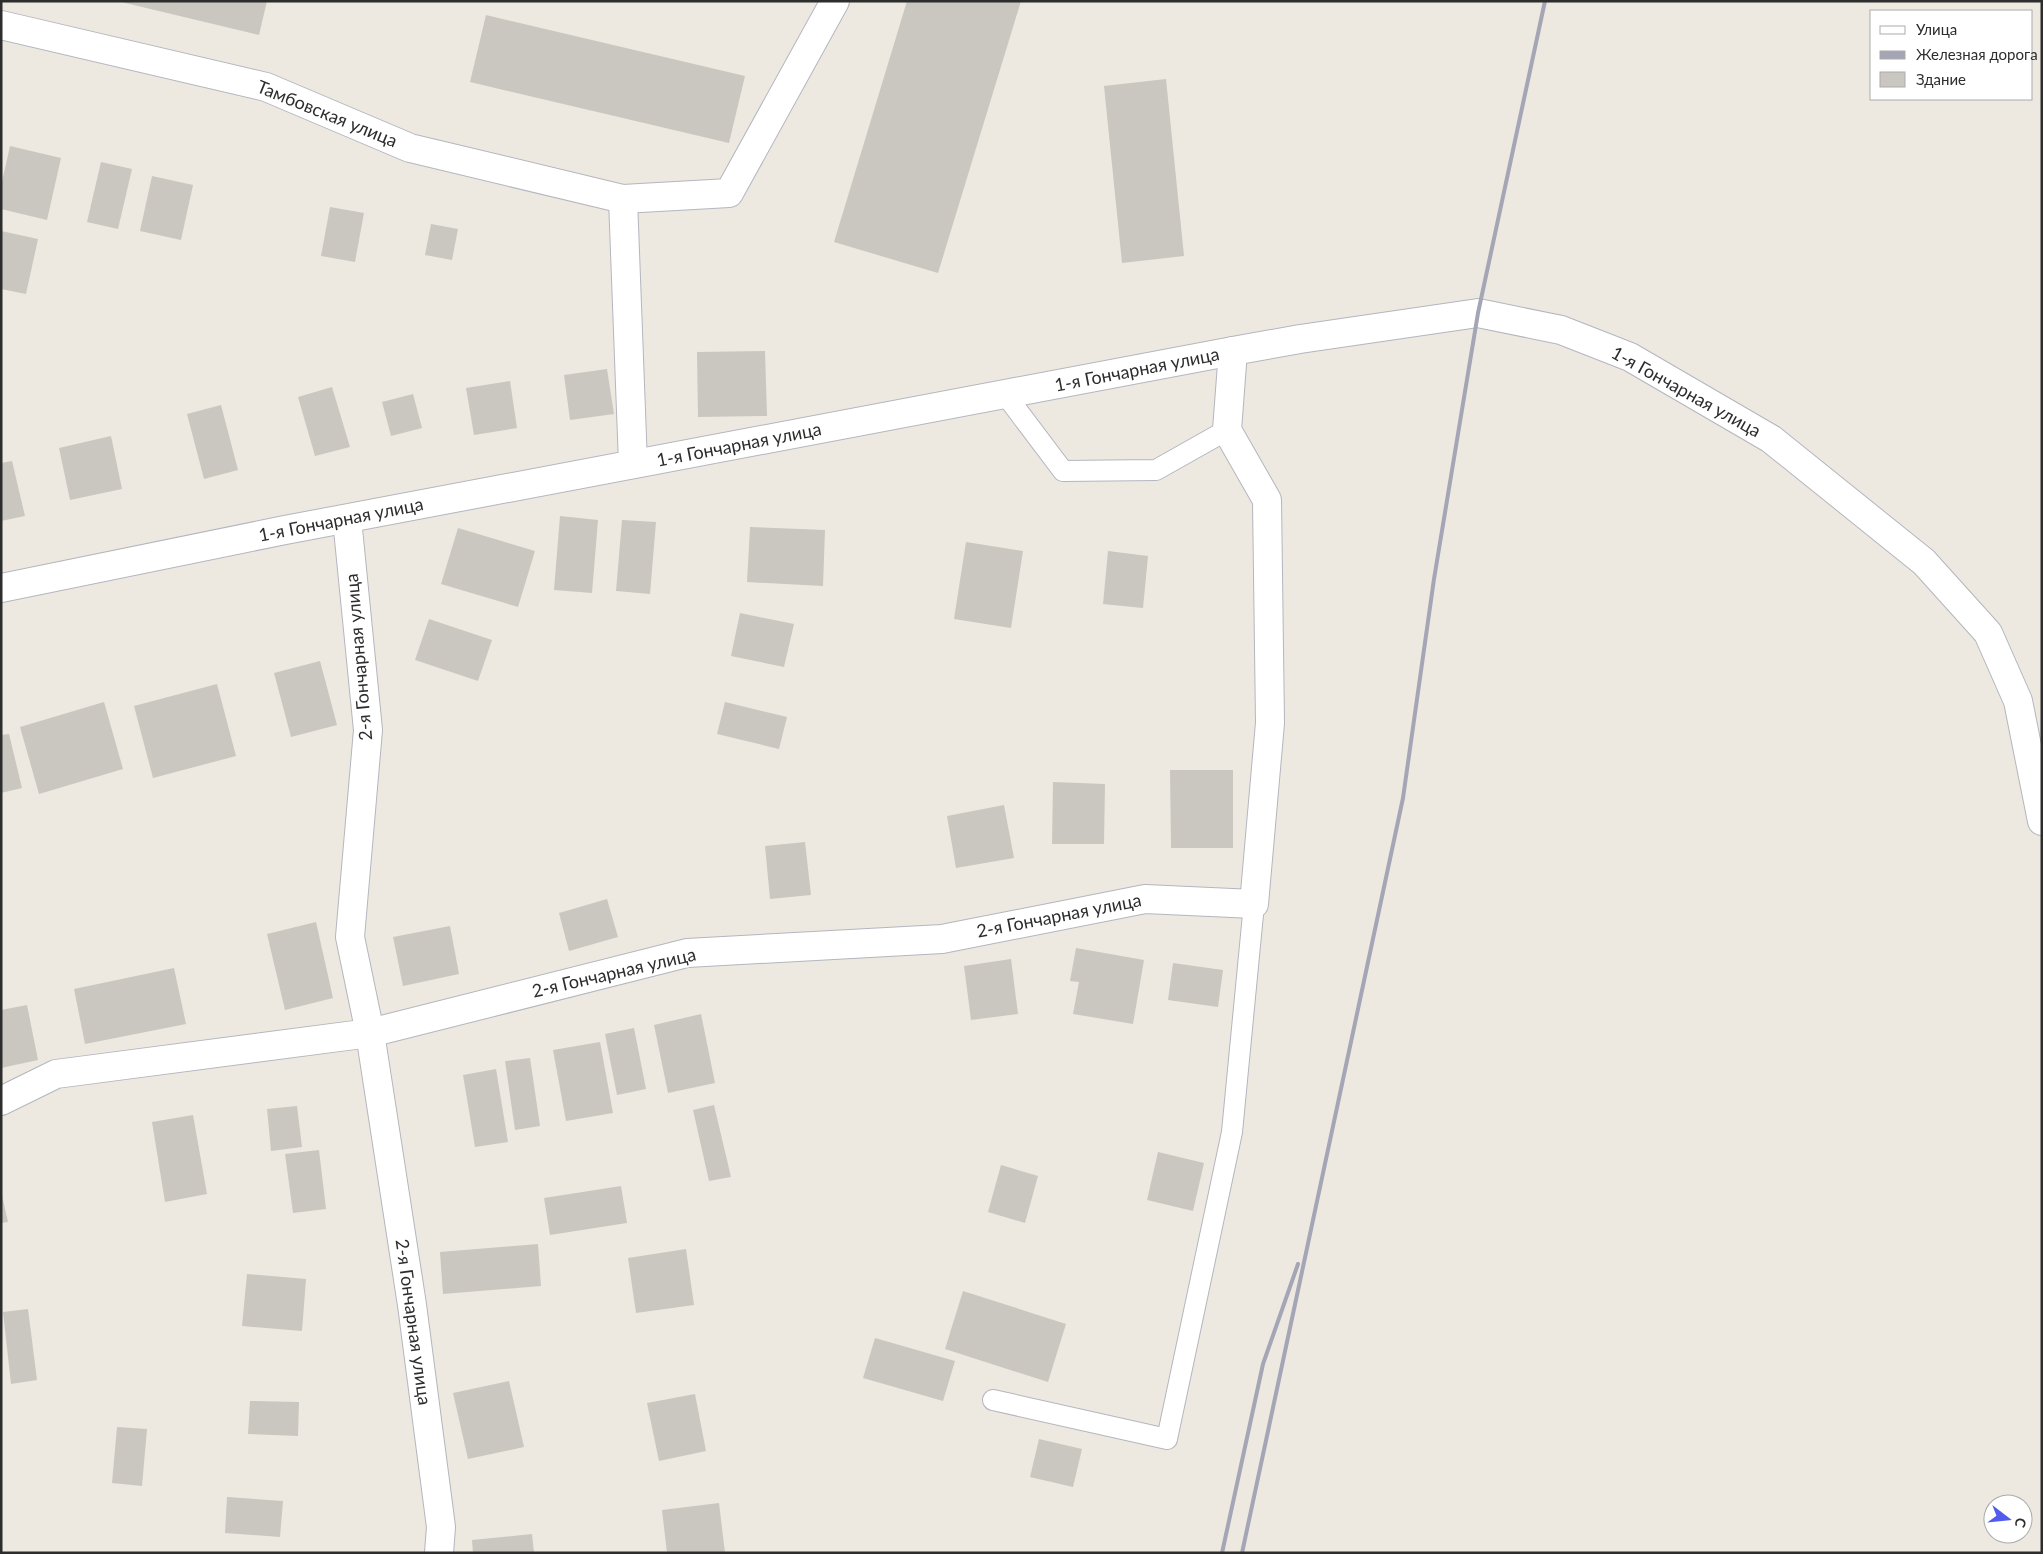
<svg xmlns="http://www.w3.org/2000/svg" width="2043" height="1554" font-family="Lato,sans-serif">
<rect width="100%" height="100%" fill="#ede9e1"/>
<g fill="#c9c7bf">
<path d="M 117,1 L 267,1 L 259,35 Z"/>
<path d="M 907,1 L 1021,1 L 938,273 L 834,242 Z"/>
<path d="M 486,15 L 745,76 L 729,143 L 470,82 Z"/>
<path d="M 1166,79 L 1184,256 L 1122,263 L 1104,86 Z"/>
<path d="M 10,146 L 61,158 L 47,220 L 1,209 L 1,186 Z"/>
<path d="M 101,162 L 132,169 L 118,229 L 87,222 Z"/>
<path d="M 152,176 L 193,185 L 181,240 L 140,231 Z"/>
<path d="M 330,207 L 364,213 L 355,262 L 321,256 Z"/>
<path d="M 431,224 L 458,229 L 452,260 L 425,255 Z"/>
<path d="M 1,231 L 38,239 L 26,294 L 1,289 Z"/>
<path d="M 765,351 L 767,416 L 698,417 L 697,352 Z"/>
<path d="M 607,369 L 614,414 L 570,420 L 564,375 Z"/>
<path d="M 510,381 L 517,428 L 474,435 L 466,388 Z"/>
<path d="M 332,387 L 350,447 L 315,456 L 298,397 Z"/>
<path d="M 413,394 L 422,428 L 391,436 L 382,402 Z"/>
<path d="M 221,405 L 238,470 L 204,479 L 187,414 Z"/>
<path d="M 111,436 L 122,489 L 70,500 L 59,448 Z"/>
<path d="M 12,461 L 25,516 L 1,521 L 1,463 Z"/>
<path d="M 560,516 L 598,520 L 592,593 L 554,590 Z"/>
<path d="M 622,520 L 656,522 L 650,594 L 616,591 Z"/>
<path d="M 750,527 L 825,530 L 823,586 L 747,582 Z"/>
<path d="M 458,528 L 535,551 L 518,607 L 441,584 Z"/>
<path d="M 966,542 L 1023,551 L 1011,628 L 954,619 Z"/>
<path d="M 1108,551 L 1148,556 L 1143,608 L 1103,604 Z"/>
<path d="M 740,613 L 794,624 L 784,667 L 731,656 Z"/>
<path d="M 429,619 L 492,640 L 478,681 L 415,660 Z"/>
<path d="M 320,661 L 337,725 L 291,737 L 274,673 Z"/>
<path d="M 217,684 L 236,756 L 153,778 L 134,706 Z"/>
<path d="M 104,702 L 123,769 L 39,794 L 20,727 Z"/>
<path d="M 725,702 L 787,717 L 779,749 L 717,734 Z"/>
<path d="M 9,734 L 22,788 L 1,793 L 1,735 Z"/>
<path d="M 1170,770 L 1233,770 L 1233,848 L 1171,848 Z"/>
<path d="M 1053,782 L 1105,784 L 1104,844 L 1052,844 Z"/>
<path d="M 1004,805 L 1014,858 L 956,868 L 947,816 Z"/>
<path d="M 805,842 L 811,895 L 770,899 L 765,846 Z"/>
<path d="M 607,899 L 618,937 L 569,951 L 559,913 Z"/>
<path d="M 316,922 L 333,998 L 285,1010 L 267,934 Z"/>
<path d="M 450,926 L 459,974 L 403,986 L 393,937 Z"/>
<path d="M 1076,948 L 1144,960 L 1133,1024 L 1073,1014 L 1079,982 L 1070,981 Z"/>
<path d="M 1011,959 L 1018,1014 L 971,1020 L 964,966 Z"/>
<path d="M 1173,963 L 1223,970 L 1218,1007 L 1168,1000 Z"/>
<path d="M 174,968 L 186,1024 L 85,1044 L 74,989 Z"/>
<path d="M 27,1005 L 38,1060 L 1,1068 L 1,1010 Z"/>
<path d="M 701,1014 L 715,1083 L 668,1093 L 654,1025 Z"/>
<path d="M 634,1028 L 646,1089 L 617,1095 L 605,1034 Z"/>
<path d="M 600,1042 L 613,1113 L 566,1121 L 553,1050 Z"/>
<path d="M 530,1058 L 540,1126 L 515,1130 L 505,1061 Z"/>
<path d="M 496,1069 L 508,1142 L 475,1147 L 463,1075 Z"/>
<path d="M 714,1105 L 731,1177 L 709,1181 L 693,1110 Z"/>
<path d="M 297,1106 L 302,1147 L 271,1151 L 267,1109 Z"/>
<path d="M 193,1115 L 207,1194 L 165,1202 L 152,1122 Z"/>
<path d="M 319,1150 L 326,1209 L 293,1213 L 285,1154 Z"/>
<path d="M 1158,1152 L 1204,1163 L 1193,1211 L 1147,1200 Z"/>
<path d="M 1001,1165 L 1038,1176 L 1025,1223 L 988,1212 Z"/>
<path d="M 621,1186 L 627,1223 L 550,1235 L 544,1198 Z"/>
<path d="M 1,1191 L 8,1222 L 1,1223 Z"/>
<path d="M 538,1244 L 541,1286 L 443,1294 L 440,1252 Z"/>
<path d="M 686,1249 L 694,1305 L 636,1313 L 628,1258 Z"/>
<path d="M 247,1274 L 306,1279 L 302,1331 L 242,1326 Z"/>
<path d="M 963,1291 L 1066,1324 L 1048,1382 L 945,1349 Z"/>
<path d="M 28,1309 L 37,1380 L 11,1384 L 3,1312 Z"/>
<path d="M 875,1338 L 955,1361 L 943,1401 L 863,1378 Z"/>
<path d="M 509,1381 L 524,1447 L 468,1459 L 453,1393 Z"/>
<path d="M 695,1394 L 706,1451 L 659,1461 L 647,1403 Z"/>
<path d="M 250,1401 L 299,1402 L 298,1436 L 248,1434 Z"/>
<path d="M 117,1427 L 147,1429 L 142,1486 L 112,1483 Z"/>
<path d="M 1039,1439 L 1082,1449 L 1073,1487 L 1030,1477 Z"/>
<path d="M 227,1497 L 283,1501 L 280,1537 L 225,1533 Z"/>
<path d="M 719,1503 L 725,1553 L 667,1553 L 662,1510 Z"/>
<path d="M 532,1534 L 534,1553 L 473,1553 L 472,1540 Z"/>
</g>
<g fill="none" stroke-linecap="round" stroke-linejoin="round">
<defs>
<g id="lane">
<path d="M 1005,394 L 1063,471 L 1156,470 L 1227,430"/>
<path d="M 993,1400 L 1167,1439 L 1232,1132 L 1254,904"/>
</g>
<g id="street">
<path d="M 1,25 L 266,87 L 410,148 L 623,199 L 729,193 L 835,1"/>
<path d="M 623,199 L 633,464"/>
<path d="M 347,519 L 368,730 L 350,937 L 370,1033 L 412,1305 L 441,1527 L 439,1553"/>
<path d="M 1,588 L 285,530 L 1233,351 L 1300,339 L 1478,313 L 1561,330 L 1630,357 L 1771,439 L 1924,562 L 1988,633 L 2018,701 L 2042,821"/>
<path d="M 1,1101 L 56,1074 L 370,1033 L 687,953 L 942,939 L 1145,899 L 1254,904 L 1270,723 L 1267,500 L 1227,430 L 1233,351"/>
</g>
</defs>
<use href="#lane" stroke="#b4b6bf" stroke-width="22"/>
<use href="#street" stroke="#b4b6bf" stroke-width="30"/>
<use href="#lane" stroke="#fff" stroke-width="20"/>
<use href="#street" stroke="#fff" stroke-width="28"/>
<g stroke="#a4a5b5" stroke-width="4">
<path d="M 1222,1553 L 1263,1364 L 1298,1264"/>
<path d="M 1242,1553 L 1403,798 L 1434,579 L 1478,313 L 1545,1"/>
</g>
</g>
<g text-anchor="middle" stroke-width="4" stroke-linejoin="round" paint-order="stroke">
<g font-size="18" fill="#2d2d2d" stroke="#fff">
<text transform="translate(327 114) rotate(22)" y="6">Тамбовская улица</text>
<text transform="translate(1137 370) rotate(-11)" y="6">1-я Гончарная улица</text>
<text transform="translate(1686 392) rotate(29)" y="6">1-я Гончарная улица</text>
<text transform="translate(739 445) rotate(-11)" y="6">1-я Гончарная улица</text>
<text transform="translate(341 520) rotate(-11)" y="6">1-я Гончарная улица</text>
<text transform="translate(359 657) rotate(-95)" y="6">2-я Гончарная улица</text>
<text transform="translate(1059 916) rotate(-11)" y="6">2-я Гончарная улица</text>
<text transform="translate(614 973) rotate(-13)" y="6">2-я Гончарная улица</text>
<text transform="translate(413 1322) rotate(82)" y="6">2-я Гончарная улица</text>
</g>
</g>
<rect width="2043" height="1554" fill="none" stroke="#2d2d2d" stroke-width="5"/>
<rect x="1870" y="10" width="162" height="90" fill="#ffffff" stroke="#ababab"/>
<rect x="1880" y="26" width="25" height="8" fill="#ffffff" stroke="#ababab"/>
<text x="1916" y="35" font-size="15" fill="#2d2d2d">Улица</text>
<rect x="1880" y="51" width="25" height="8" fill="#a4a5b5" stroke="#ababab"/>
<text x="1916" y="60" font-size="15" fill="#2d2d2d">Железная дорога</text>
<rect x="1880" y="72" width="25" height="15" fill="#c9c7bf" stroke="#ababab"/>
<text x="1916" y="85" font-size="15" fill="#2d2d2d">Здание</text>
<g transform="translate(2008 1519) rotate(106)"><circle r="24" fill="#ffffff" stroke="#ababab"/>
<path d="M0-4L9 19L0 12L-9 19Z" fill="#515cea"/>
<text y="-8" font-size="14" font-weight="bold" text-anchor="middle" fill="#2d2d2d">С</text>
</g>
</svg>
